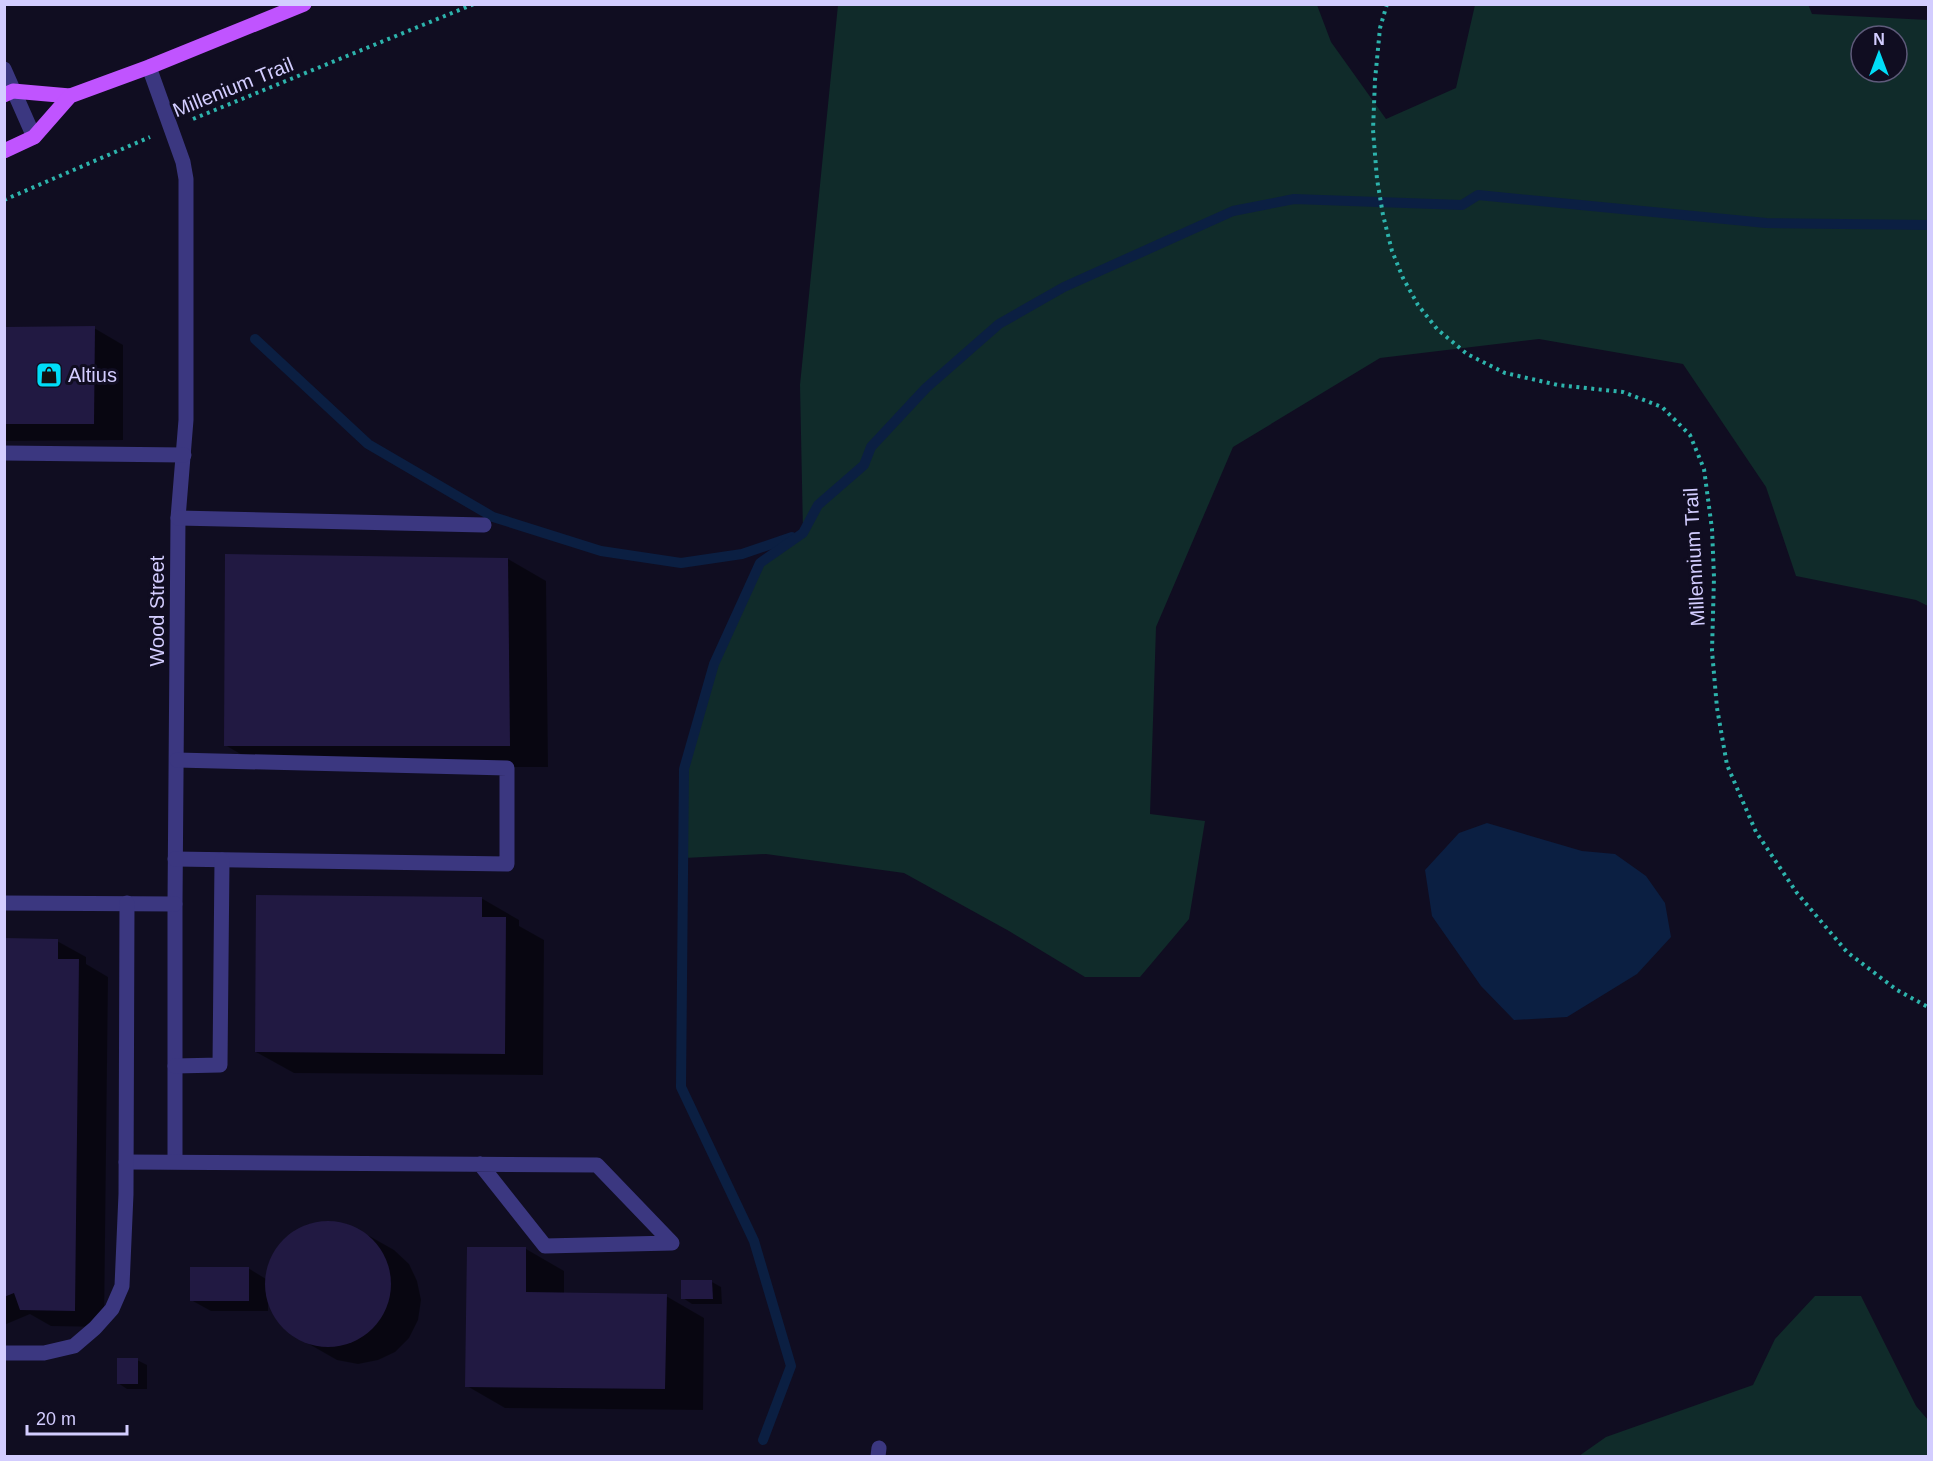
<svg xmlns="http://www.w3.org/2000/svg" width="1933" height="1461" font-family="Arial,sans-serif">
<rect width="100%" height="100%" fill="#100d21"/>
<g fill="#102b2a" fill-rule="evenodd">
<path d="M 1808,4 L 1812,14 L 1928,20 L 1928,606 L 1916,600 L 1796,576 L 1766,487 L 1683,364 L 1539,339 L 1380,358 L 1233,447 L 1156,627 L 1150,814 L 1205,821 L 1189,919 L 1140,977 L 1085,977 L 1009,931 L 904,873 L 766,854 L 684,858 L 684,768 L 714,664 L 760,563 L 803,532 L 800,385 L 838,5 L 1317,5 L 1331,42 L 1386,119 L 1456,88 L 1475,5 ZM 1861,36 L 1897,36 L 1897,72 L 1861,72 Z"/>
<path d="M 1815,1296 L 1861,1296 L 1916,1406 L 1928,1420 L 1928,1456 L 1579,1456 L 1606,1437 L 1753,1385 L 1775,1339 Z"/>
</g>
<path fill="#0b1f42" d="M 1487,823 L 1582,851 L 1615,854 L 1646,876 L 1665,903 L 1671,937 L 1637,974 L 1567,1017 L 1514,1020 L 1481,986 L 1432,916 L 1425,870 L 1459,833 Z"/>
<g fill="#0007">
<path d="M 4,328 L 94,328 L 123,345 L 123,440 L 7,441 L 4,439 Z"/>
<path d="M 508,559 L 546,581 L 548,767 L 263,767 L 225,745 Z"/>
<path d="M 481,898 L 519,920 L 519,926 L 544,940 L 543,1075 L 294,1073 L 256,1052 Z"/>
<path d="M 4,939 L 57,941 L 86,957 L 86,964 L 108,977 L 104,1327 L 51,1326 L 30,1314 L 4,1325 Z"/>
<path d="M 327,1221 L 346,1224 L 364,1233 L 394,1250 L 409,1264 L 417,1281 L 421,1300 L 418,1320 L 409,1338 L 395,1352 L 378,1360 L 358,1364 L 337,1360 L 288,1332 L 274,1315 L 268,1300 L 268,1311 L 211,1311 L 191,1300 L 248,1268 L 266,1279 L 274,1253 L 287,1237 L 306,1225 Z"/>
<path d="M 526,1249 L 564,1271 L 564,1294 L 666,1296 L 704,1318 L 703,1410 L 505,1408 L 467,1386 Z"/>
<path d="M 683,1282 L 712,1282 L 721,1287 L 722,1304 L 692,1304 L 683,1298 Z"/>
<path d="M 137,1360 L 147,1365 L 147,1389 L 127,1389 L 118,1383 Z"/>
</g>
<g fill="none" stroke-linecap="round" stroke-linejoin="round">
<g stroke="#0b1f42" stroke-width="10">
<path d="M 255,339 L 368,444 L 493,517 L 601,551 L 681,563 L 742,554 L 792,537"/>
<path d="M 763,1440 L 791,1366 L 754,1241 L 681,1087 L 684,769 L 714,664 L 760,563 L 803,533 L 818,505 L 864,465 L 871,447 L 926,388 L 999,324 L 1064,287 L 1233,211 L 1294,199 L 1462,205 L 1478,195 L 1766,223 L 1928,225"/>
</g>
</g>
<g fill="#211942">
<path d="M 95,326 L 94,424 L 4,424 L 4,327 Z"/>
<path d="M 225,554 L 508,558 L 510,746 L 224,746 Z"/>
<path d="M 256,895 L 482,897 L 482,917 L 506,917 L 505,1054 L 255,1052 Z"/>
<path d="M 4,938 L 58,939 L 58,959 L 79,959 L 75,1311 L 20,1310 L 14,1293 L 4,1297 Z"/>
<circle cx="328" cy="1284" r="63"/>
<path d="M 467,1247 L 526,1247 L 526,1292 L 667,1294 L 665,1389 L 465,1387 Z"/>
<rect x="190" y="1267" width="59" height="34"/>
<path d="M 681,1280 L 712,1280 L 713,1299 L 681,1299 Z"/>
<rect x="117" y="1358" width="21" height="26"/>
</g>
<g fill="none" stroke-linecap="round" stroke-linejoin="round">
<g stroke="#2db3ac" stroke-width="4" stroke-dasharray="3 4.5" stroke-linecap="butt">
<path d="M 1387,4 L 1380,28 L 1375,80 L 1373,130 L 1377,179 L 1383,215 L 1392,251 L 1403,278 L 1418,305 L 1437,329 L 1467,354 L 1505,373 L 1558,385 L 1623,392 L 1662,407 L 1690,435 L 1704,469 L 1712,529 L 1714,577 L 1712,651 L 1717,708 L 1727,765 L 1756,832 L 1797,893 L 1847,952 L 1897,990 L 1928,1007"/>
<path d="M 193,119 L 474,4"/>
<path d="M 4,200 L 150,137"/>
</g>
<g stroke="#3b3780" stroke-width="15">
<path d="M 149,67 L 183,162 L 186,179 L 186,420 L 178,518 L 175,904 L 175,1161"/>
<path d="M 4,69 L 34,137"/>
<path d="M 4,453 L 184,455"/>
<path d="M 178,518 L 484,525"/>
<path d="M 175,859 L 507,864 L 507,768 L 177,760"/>
<path d="M 4,903 L 175,904"/>
<path d="M 175,1066 L 220,1065 L 222,860"/>
<path d="M 126,1162 L 597,1165 L 672,1243 L 545,1246 L 480,1164"/>
<path d="M 4,1353 L 44,1353 L 74,1346 L 95,1328 L 112,1309 L 122,1286 L 126,1194 L 127,903"/>
<path d="M 878,1456 L 879,1448"/>
</g>
<g stroke="#c054ff" stroke-width="15">
<path d="M 4,95 L 13,91 L 70,96"/>
<path d="M 4,151 L 34,137 L 70,96 L 149,67 L 304,4"/>
</g>
</g>
<defs>
<symbol id="shop-square" viewBox="-11 -11 22 22"><rect x="-9" y="-9" width="18" height="18" rx="4" fill="#00ddf8" stroke="#100d21"/><path d="M-5-2.5h2.3a2.7 3.5 0 0 1 5.4 0H5L5.5 6h-11ZM-1.5-2.5h3a1.5 2.3 0 0 0-3 0Z" fill="#111"/></symbol>
</defs>
<g fill-rule="evenodd">
<use href="#shop-square" x="34" y="360" width="30" height="30"/>
</g>
<g text-anchor="middle" stroke-width="6" stroke-linejoin="round" paint-order="stroke">
<g font-size="20" fill="#d3cdff" stroke="#100d21">
<text transform="translate(233 87) rotate(-22)" y="7">Millenium Trail</text>
<text transform="translate(1694 557) rotate(-93)" y="7">Millennium Trail</text>
<text transform="translate(157 611) rotate(-90)" y="7">Wood Street</text>
</g>
<g font-size="20" fill="#d3cdff" stroke="#100d21" text-anchor="start">
<text x="68" y="382">Altius</text>
</g>
</g>
<rect width="1933" height="1461" fill="none" stroke="#d3cdff" stroke-width="12"/>
<g transform="translate(1879 54)"><circle r="28" fill="#100d21" stroke="#5e5a7a" stroke-width="1.5"/>
<path d="M0-4.5L10 22L0 15L-10 22Z" fill="#00ddf8"/>
<text y="-9" font-size="16" font-weight="bold" text-anchor="middle" fill="#d3cdff">N</text>
</g>
<path d="M27 1425v9h100v-9" fill="none" stroke="#d3cdff" stroke-width="3"/>
<text x="36" y="1425" font-size="18" fill="#d3cdff" stroke="#100d21" stroke-width="4.5" paint-order="stroke">20 m</text>
</svg>
